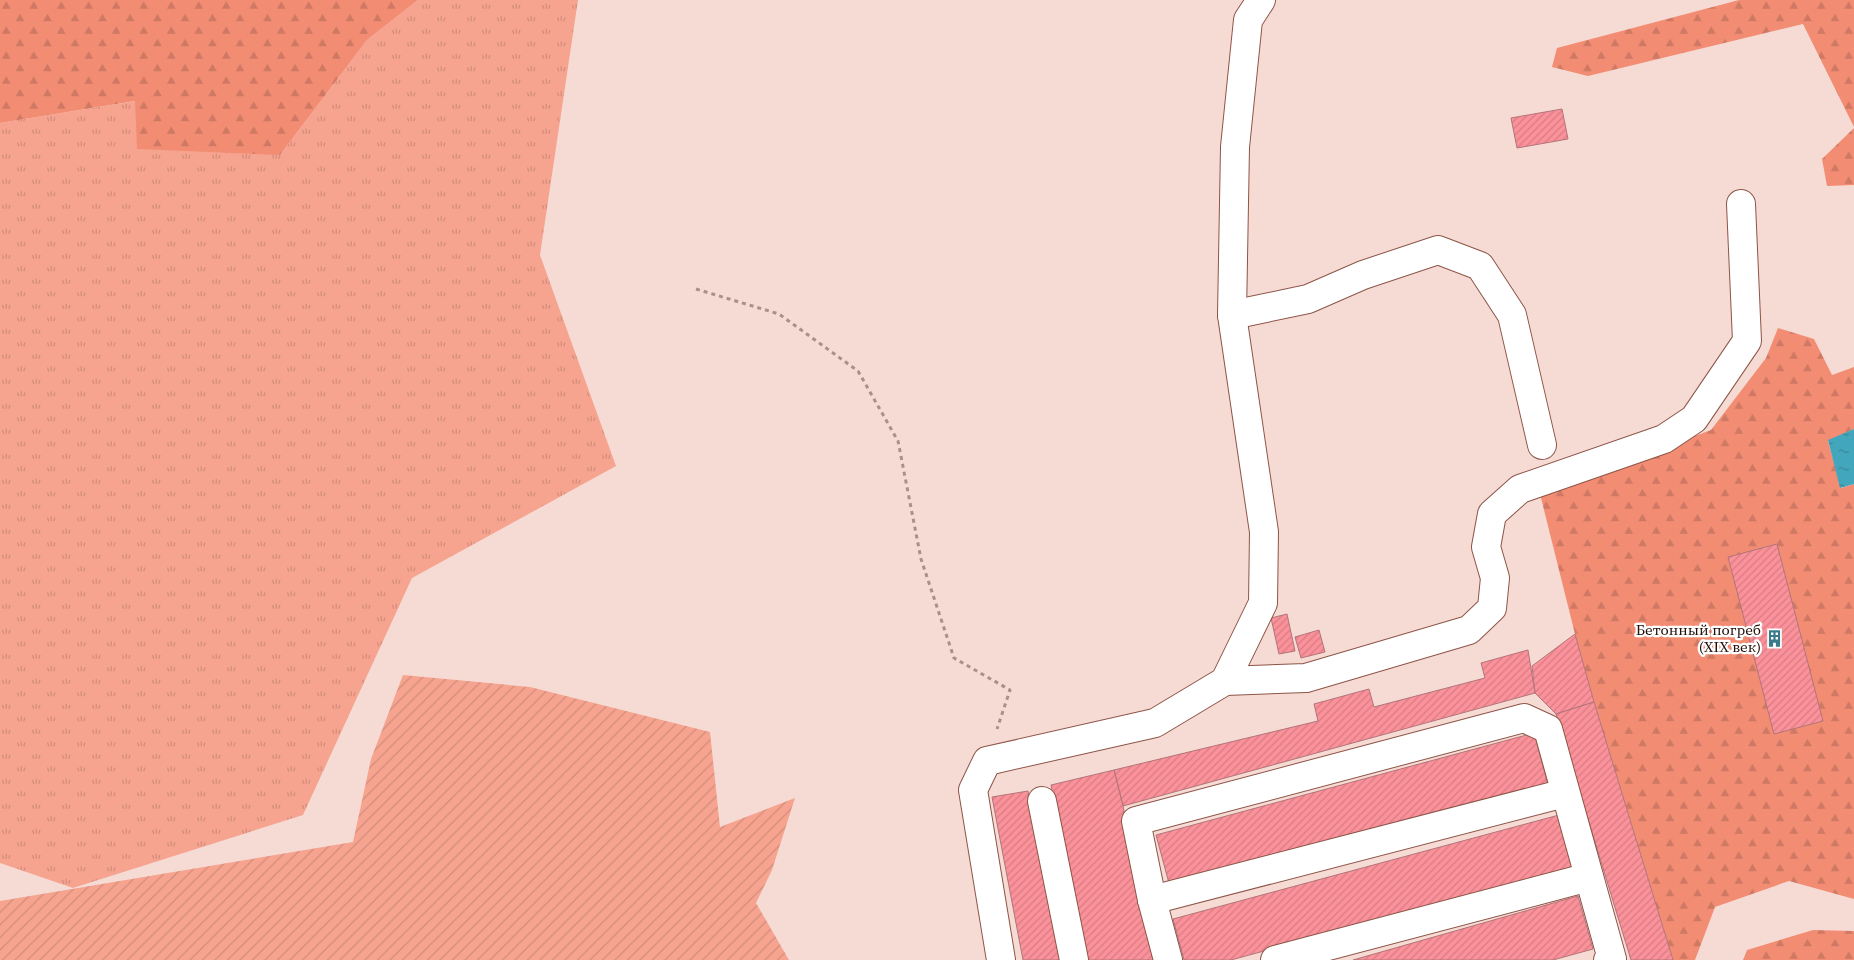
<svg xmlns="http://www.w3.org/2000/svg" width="1854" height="960" font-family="'Source Serif 4',serif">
<defs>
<pattern id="grass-tufts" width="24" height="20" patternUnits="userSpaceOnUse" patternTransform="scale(1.25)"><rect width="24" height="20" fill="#f6a490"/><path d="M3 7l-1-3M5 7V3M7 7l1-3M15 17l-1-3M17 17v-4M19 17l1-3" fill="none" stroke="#d38c7b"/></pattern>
<pattern id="forest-firs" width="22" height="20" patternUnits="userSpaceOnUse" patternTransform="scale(1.25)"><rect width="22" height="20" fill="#f28d74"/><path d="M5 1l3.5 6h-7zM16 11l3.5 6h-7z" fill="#cf7863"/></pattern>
<pattern id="garden-furrows" width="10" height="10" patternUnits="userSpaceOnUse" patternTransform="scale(1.25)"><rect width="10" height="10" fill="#f6a490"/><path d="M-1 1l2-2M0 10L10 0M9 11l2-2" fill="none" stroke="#d38c7b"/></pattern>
<pattern id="water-ripples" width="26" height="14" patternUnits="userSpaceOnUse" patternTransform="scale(1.25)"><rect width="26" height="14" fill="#42a6bc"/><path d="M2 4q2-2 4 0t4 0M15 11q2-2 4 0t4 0" fill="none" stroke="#378697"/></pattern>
<pattern id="building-hatch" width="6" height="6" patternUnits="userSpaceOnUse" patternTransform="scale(1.25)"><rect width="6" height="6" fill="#fb919a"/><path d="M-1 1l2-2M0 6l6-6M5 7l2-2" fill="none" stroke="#d77c83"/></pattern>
</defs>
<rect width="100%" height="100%" fill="#f6dbd4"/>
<path fill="url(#grass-tufts)" d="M 418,0 L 578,0 L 540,255 L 616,466 L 412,578 L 303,815 L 73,888 L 0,863 L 0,123 L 136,101 L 280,155 L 367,40 Z"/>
<g fill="url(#forest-firs)">
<path d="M 0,0 L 418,0 L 367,40 L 280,155 L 137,149 L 135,101 L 0,123 Z"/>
<path d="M 1739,0 L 1854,0 L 1854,127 L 1803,24 L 1588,76 L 1552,67 L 1557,48 Z"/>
<path d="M 1854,128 L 1854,185 L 1827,186 L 1822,159 Z"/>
<path d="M 1778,328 L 1814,339 L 1832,375 L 1854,367 L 1854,429 L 1828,441 L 1841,488 L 1854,484 L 1854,899 L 1789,881 L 1715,907 L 1695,960 L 1673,960 L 1594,702 L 1575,634 L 1540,494 L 1711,430 L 1766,358 Z"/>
<path d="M 1813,930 L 1854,931 L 1854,960 L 1743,960 L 1747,950 Z"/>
</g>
<path fill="url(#garden-furrows)" d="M 403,675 L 530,687 L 710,732 L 720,827 L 795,798 L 772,870 L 756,903 L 789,960 L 0,960 L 0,901 L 353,842 L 371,759 Z"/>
<path fill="url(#water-ripples)" d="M 1854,429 L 1854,484 L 1840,488 L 1828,440 Z"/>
<g fill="url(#building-hatch)" stroke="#b27478">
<path d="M 1562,109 L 1568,139 L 1517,148 L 1511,118 Z"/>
<path d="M 1777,544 L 1823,721 L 1774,734 L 1728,557 Z"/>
<path d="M 1287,614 L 1295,651 L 1279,654 L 1271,618 Z"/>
<path d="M 1319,630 L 1325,652 L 1301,658 L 1295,637 Z"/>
<path d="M 1575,634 L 1594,702 L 1556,714 L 1535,693 L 1532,666 Z"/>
<path d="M 1528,650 L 1535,693 L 1123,806 L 1114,770 L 1318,721 L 1314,704 L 1369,689 L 1374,707 L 1485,678 L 1481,663 Z"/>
<path d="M 1594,702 L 1673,960 L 1631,960 L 1556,714 Z"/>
<path d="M 1534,733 L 1548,785 L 1170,887 L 1156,835 Z"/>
<path d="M 1114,770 L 1123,806 L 1153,960 L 1088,960 L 1051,785 Z"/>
<path d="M 1028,791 L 1060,960 L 1023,960 L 992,797 Z"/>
<path d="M 1559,815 L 1573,867 L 1231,960 L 1184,960 L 1173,919 Z"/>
<path d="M 1578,896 L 1593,949 L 1553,960 L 1353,960 Z"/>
</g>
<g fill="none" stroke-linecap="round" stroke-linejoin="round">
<defs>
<g id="minor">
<path d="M 1232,315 L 1308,299 L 1363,275 L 1438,250 L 1480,266 L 1512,315 L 1542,445"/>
<path d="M 1225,681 L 1306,678 L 1469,630 L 1492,608 L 1495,578 L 1486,547 L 1492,514 L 1520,489 L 1664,439 L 1694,419 L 1747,341 L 1741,204"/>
<path d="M 1042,801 L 1074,960"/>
<path d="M 1152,900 L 1565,793"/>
<path d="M 1001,960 L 973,790 L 987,761 L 1155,723 L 1225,681 L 1263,603 L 1264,532 L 1232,315 L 1235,147 L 1248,20 L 1261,0"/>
<path d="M 1168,960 L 1152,900 L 1136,821 L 1524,718 L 1548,729 L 1612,959 L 1608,960"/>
<path d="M 1275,960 L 1589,877"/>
</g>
</defs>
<use href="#minor" stroke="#8d5547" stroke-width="30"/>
<path stroke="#a9908a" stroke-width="3" stroke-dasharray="4 4" stroke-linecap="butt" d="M 696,289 L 779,314 L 858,371 L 898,441 L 921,559 L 954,658 L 1010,690 L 997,729"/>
<use href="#minor" stroke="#fff" stroke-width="28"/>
</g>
<defs>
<symbol id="building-bare" viewBox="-9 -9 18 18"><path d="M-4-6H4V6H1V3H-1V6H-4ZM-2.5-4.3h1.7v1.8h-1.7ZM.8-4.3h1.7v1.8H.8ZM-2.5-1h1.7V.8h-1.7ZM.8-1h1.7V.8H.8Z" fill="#387c8b" stroke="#fff" stroke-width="2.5" paint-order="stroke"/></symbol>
</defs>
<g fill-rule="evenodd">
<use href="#building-bare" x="1762" y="626" width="25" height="25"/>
</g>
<g text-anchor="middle" stroke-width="4.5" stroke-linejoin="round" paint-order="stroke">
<g font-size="15" fill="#230d08" stroke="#fff" text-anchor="end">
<text x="1761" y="635">Бетонный погреб<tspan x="1761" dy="17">(ХIX век)</tspan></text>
</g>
</g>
</svg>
